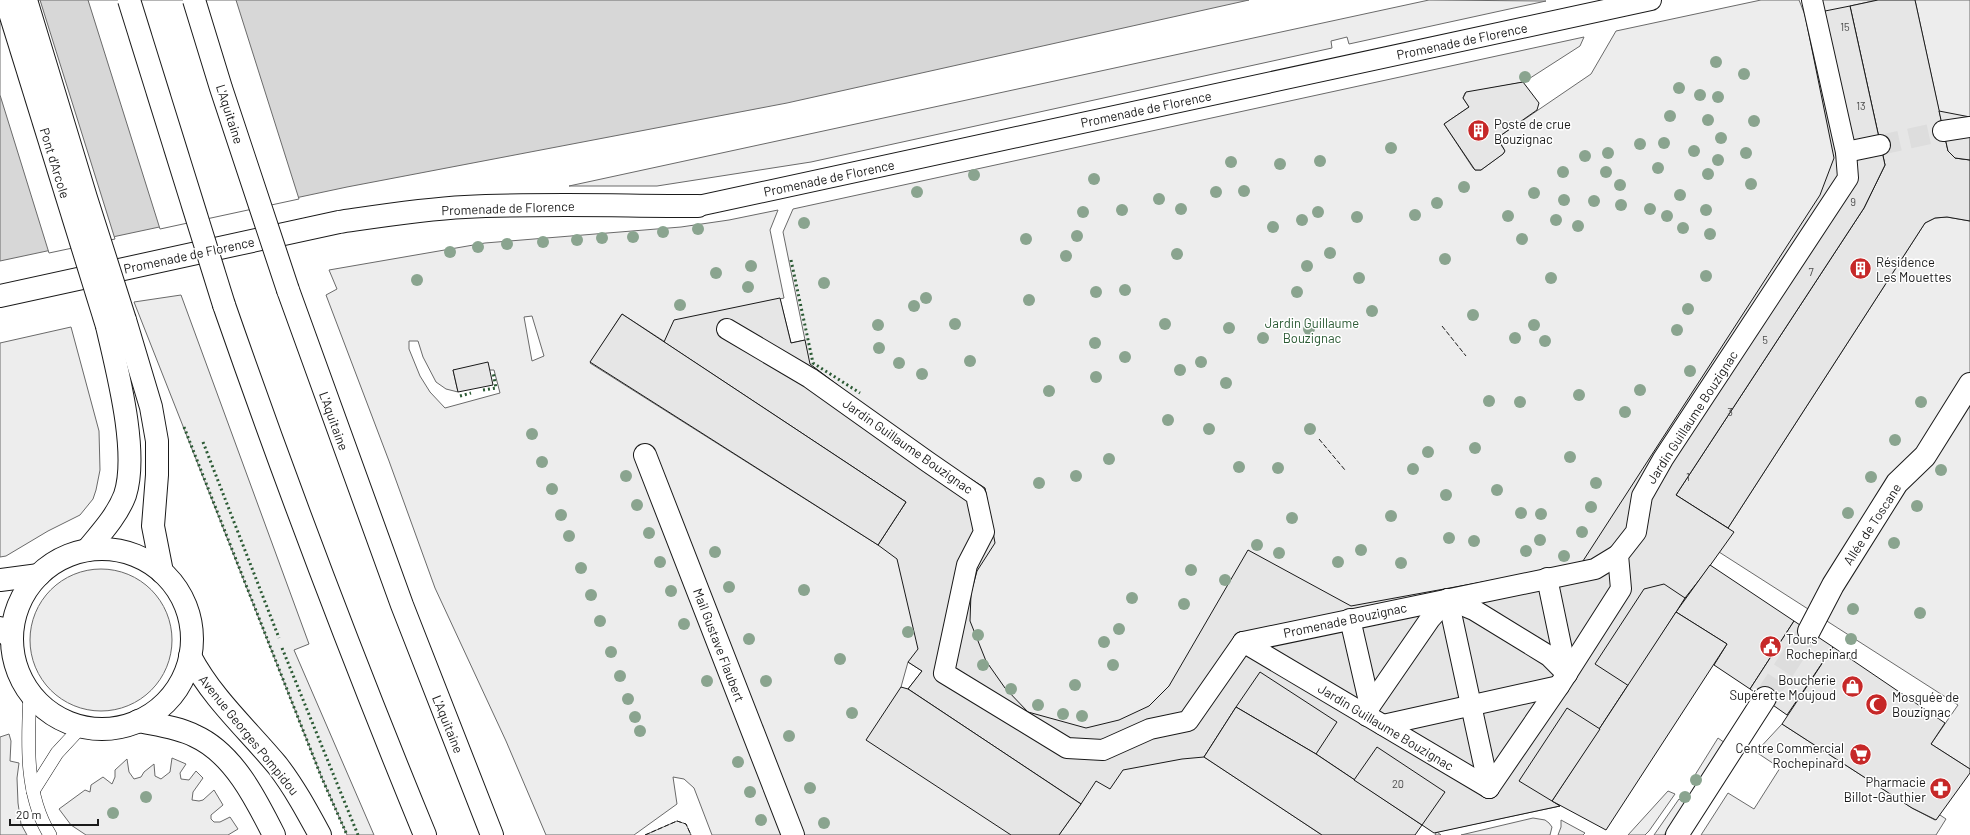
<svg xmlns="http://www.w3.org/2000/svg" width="1970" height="835" font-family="Barlow,sans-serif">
<rect width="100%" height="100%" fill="#fff"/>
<g fill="#ededed" stroke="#6a6a6a" fill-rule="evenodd">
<path d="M 1429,0 L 1546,1 L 1349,44 L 1347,37 L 1331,41 L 1332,48 L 811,162 L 657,186 L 569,186 Z"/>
<path d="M 1761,0 L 1799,0 L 1805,15 L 1815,14 L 1818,0 L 1878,0 L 1850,6 L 1854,137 L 1676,495 L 1728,528 L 1925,223 L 1935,218 L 1947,217 L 1970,221 L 1970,769 L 1931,744 L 1958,705 L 1719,552 L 1704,574 L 1685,598 L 1595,663 L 1629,686 L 1600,729 L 1520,781 L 1560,806 L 1437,832 L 1441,835 L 1435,835 L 1436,833 L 1316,754 L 1336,723 L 1204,757 L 1322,835 L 1059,835 L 1081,804 L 908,689 L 922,671 L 908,662 L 901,687 L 1011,835 L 712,835 L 694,788 L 684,779 L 673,777 L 677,804 L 634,835 L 546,835 L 506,741 L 435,588 L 389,461 L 326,295 L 337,289 L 329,270 L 485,243 L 681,227 L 729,220 L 778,210 L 770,230 L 784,298 L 780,299 L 791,343 L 805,340 L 783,232 L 793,209 L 1584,37 L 1580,46 L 1524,82 L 1465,93 L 1463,98 L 1469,107 L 1444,124 L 1473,168 L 1475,170 L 1481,170 L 1504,153 L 1504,149 L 1497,138 L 1591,74 L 1616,31 ZM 622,314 L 679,351 L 878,545 L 590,363 ZM 532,316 L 544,356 L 532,361 L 524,317 ZM 409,341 L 418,341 L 423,357 L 436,382 L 446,389 L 458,392 L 453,370 L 494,370 L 500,393 L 445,408 L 430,392 L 420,376 L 409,349 Z"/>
<path d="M 1915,0 L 1970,0 L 1970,142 L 1939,111 Z"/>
<path d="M 181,295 L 309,644 L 294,650 L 374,835 L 347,835 L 321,776 L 134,302 Z"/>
<path d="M 71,327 L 99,431 L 100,470 L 96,490 L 93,499 L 80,515 L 48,531 L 6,556 L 0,557 L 0,343 Z"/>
<circle cx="101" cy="640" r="71"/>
<path d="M 1782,724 L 1912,808 L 1935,820 L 1940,815 L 1946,819 L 1936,835 L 1701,835 L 1728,793 L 1754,809 L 1780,768 L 1756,752 Z"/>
<path d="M 9,734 L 11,741 L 10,761 L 19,763 L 17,778 L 18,803 L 21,824 L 27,835 L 0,835 L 0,737 Z"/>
<path d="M 1718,738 L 1725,743 L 1702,779 L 1695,775 Z"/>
<path d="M 172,758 L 186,764 L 180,773 L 181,779 L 189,780 L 196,771 L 203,778 L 193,792 L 192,800 L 199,801 L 203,800 L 214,790 L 223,805 L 211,815 L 211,819 L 214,822 L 220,822 L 230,817 L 238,829 L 228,835 L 86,835 L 71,825 L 59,809 L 85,790 L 90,792 L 91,785 L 103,777 L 112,784 L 115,777 L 115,770 L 127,759 L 129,772 L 134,779 L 141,777 L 144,772 L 154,764 L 155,776 L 161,779 L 170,772 Z"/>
<path d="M 1668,791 L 1675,794 L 1649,831 L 1645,835 L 1628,835 Z"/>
<path d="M 1679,799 L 1686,804 L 1672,825 L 1664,835 L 1654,835 Z"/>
<path d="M 1533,818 L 1545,820 L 1549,823 L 1552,827 L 1550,835 L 1461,835 Z"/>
<path d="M 1561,820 L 1585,833 L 1583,835 L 1558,835 L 1561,827 Z"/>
<path d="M 677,821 L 686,824 L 691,835 L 645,835 Z"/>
</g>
<path fill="#d7d7d7" stroke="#6a6a6a" d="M 0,0 L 1249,0 L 787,103 L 347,187 L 0,261 Z"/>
<g fill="#fff" stroke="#6a6a6a">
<path d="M 0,0 L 40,0 L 115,239 L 49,253 L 0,95 Z"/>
<path d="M 88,0 L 236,0 L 299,199 L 160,229 Z"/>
</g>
<g fill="#e6e6e6" stroke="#1a1a1a">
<path d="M 1878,0 L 1915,0 L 1948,151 L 1955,158 L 1970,160 L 1970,221 L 1947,217 L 1935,218 L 1925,223 L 1728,528 L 1676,495 L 1864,208 L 1885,165 L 1850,6 Z"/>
<path d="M 1850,6 L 1885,165 L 1864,208 L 1676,495 L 1734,532 L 1704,574 L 1685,598 L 1552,801 L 1560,806 L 1434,833 L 1316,754 L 1236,707 L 1204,757 L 1182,759 L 1123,770 L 1110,789 L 1096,781 L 1081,804 L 908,689 L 922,671 L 908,662 L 918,649 L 897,559 L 878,545 L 906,502 L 664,342 L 674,320 L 780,298 L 791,343 L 805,340 L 810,364 L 906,437 L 985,488 L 995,543 L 977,571 L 971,593 L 970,621 L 986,661 L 1005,688 L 1028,712 L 1086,728 L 1119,720 L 1149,706 L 1169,686 L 1248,550 L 1351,606 L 1581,564 L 1820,195 L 1834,158 L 1805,15 Z"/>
<path d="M 1523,82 L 1539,103 L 1537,110 L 1497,138 L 1505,151 L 1503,154 L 1481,170 L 1475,170 L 1444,124 L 1469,107 L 1463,98 L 1466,92 Z"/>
<path d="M 1939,111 L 1970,117 L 1970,160 L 1955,158 L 1948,151 Z"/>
<path d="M 622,314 L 906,502 L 878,545 L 590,362 Z"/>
<path d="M 488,362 L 493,385 L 458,392 L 453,370 Z"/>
<path d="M 1710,565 L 1794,621 L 1750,689 L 1714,665 L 1727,644 L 1676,612 Z"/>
<path d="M 1664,584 L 1685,598 L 1629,686 L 1595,664 L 1644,589 Z"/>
<path d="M 1676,612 L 1727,644 L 1606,830 L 1552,801 Z"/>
<path d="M 1794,621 L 1833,647 L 1787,715 L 1750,689 Z"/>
<path d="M 1833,647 L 1945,723 L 1931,744 L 1970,769 L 1970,773 L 1936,820 L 1912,808 L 1782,724 Z"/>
<path d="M 1260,672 L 1337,722 L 1316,754 L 1236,707 Z"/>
<path d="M 901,687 L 908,689 L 1081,804 L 1059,835 L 1011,835 L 866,740 Z"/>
<path d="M 1236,707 L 1316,754 L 1422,825 L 1415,835 L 1322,835 L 1204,757 Z"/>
<path d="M 1567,708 L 1600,729 L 1552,801 L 1519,781 Z"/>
<path d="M 1377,747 L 1445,792 L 1422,825 L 1354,780 Z"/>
</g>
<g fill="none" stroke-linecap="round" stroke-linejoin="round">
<path stroke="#ddd" stroke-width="20" stroke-dasharray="20 10" stroke-linecap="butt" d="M 1880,145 L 1943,131"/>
<path stroke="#ddd" stroke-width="22" stroke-dasharray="22 11" stroke-linecap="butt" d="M 1765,698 L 1809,631"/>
<defs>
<g id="service">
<path d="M 30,693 C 28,740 24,793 50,835"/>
<path d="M 33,791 L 57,753 L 82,726"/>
</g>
<g id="pedestrian">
<path d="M 1943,131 L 1970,127"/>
<path d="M 1846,152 L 1880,145"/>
<path d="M 698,206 L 1651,0"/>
<path d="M 727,329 L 810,378 L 928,462 L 976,495 L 984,532 L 967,565 L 944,673 L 1067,748 L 1103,750 L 1150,729 L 1188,721 L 1243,642"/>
<path d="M 1547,578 L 1567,674"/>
<path d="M 1448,599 L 1489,788"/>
<path d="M 1448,599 L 1474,610 L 1549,656 L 1567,674"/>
<path d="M 1350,619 L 1370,706"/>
<path d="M 1243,642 L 1595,569 L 1618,555"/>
<path d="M 1243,642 L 1489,788"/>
<path d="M 1367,716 L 1370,706 L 1430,619 L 1448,599"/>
<path d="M 1383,725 L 1559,686"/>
<path d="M 1489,788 L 1559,686 L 1621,589 L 1618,555 L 1636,532 L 1642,496 L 1663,459 L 1848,178 L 1846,152 L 1812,0"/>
</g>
<g id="minor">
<path d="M 0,296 L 339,222 C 380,216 423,209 465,207 C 542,203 621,206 698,206"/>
<path d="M 645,455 L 793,835"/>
<path d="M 0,580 L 39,575"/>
<path d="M 0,628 L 11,638"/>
<path d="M 1809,631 L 1833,585 L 1897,483 L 1925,456 L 1970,384"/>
<path d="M 1677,835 L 1765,698"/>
</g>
<g id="primary">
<path d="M 125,320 L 151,407 L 157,441 L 157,475 L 153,526 L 162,572"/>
<circle cx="102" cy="639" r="90"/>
<path d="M 87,550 C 101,533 117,516 125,495 C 139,452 117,370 107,326"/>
<path d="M 190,656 C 212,698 247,729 277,765 C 294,787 307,811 320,835"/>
<path d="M 138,721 C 157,725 177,727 195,736 C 233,753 256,799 274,835"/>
</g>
<g id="motorway">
<path d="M 288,290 L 402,605 L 492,835"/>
<path d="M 224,305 C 286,483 353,660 425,835"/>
</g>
</defs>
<use href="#service" stroke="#1a1a1a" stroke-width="14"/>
<use href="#pedestrian" stroke="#1a1a1a" stroke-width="22"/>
<use href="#minor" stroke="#1a1a1a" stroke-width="24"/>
<use href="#primary" stroke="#1a1a1a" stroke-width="24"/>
<use href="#motorway" stroke="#1a1a1a" stroke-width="24"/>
<use href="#service" stroke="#fff" stroke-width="13"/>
<use href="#pedestrian" stroke="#fff" stroke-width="20"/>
<use href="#minor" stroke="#fff" stroke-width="22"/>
<use href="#primary" stroke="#fff" stroke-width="22"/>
<use href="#motorway" stroke="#fff" stroke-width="22"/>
<defs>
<g id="primary-bridge">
<path d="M 6,0 L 107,326"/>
<path d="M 26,0 L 86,198 L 125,320"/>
</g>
<g id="motorway-bridge">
<path d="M 129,0 L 224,305"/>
<path d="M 194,0 L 221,88 L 288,290"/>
</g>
</defs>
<use href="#primary-bridge" stroke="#1a1a1a" stroke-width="24" stroke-linecap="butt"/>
<use href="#motorway-bridge" stroke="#1a1a1a" stroke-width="24" stroke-linecap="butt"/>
<use href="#primary-bridge" stroke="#fff" stroke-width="22"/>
<use href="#motorway-bridge" stroke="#fff" stroke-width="22"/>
<g stroke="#2b5a34" stroke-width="3" stroke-dasharray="2 3" stroke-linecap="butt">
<path d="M 791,260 L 813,363 L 860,393"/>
<path d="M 483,390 L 496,388 L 493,372"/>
<path d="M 460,396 L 471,393"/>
<path d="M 184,427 L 321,776 L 347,835"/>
<path d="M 203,442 L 279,638"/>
<path d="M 282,648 L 358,835"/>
</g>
<g stroke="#1a1a1a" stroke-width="1" stroke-dasharray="5 2" stroke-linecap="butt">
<path d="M 1442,326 L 1466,356"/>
<path d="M 1319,439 L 1345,470"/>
<path d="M 645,835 L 677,821 L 686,824 L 691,835"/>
</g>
</g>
<g fill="#8aa48f">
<circle cx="1716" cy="62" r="6"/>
<circle cx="1744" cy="74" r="6"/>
<circle cx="1525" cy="77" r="6"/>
<circle cx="1679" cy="88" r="6"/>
<circle cx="1700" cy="95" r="6"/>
<circle cx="1718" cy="97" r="6"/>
<circle cx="1670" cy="116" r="6"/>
<circle cx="1708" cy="120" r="6"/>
<circle cx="1754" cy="121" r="6"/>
<circle cx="1721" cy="138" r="6"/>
<circle cx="1664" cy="143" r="6"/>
<circle cx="1640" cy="144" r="6"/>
<circle cx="1391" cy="148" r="6"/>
<circle cx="1694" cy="151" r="6"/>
<circle cx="1608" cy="153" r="6"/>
<circle cx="1746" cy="153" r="6"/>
<circle cx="1585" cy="156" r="6"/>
<circle cx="1718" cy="160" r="6"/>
<circle cx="1320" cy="161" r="6"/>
<circle cx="1231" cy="162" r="6"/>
<circle cx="1280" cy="164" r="6"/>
<circle cx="1658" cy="168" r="6"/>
<circle cx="1563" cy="172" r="6"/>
<circle cx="1606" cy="172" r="6"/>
<circle cx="1708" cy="174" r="6"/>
<circle cx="974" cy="175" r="6"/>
<circle cx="1094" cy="179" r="6"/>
<circle cx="1751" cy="184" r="6"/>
<circle cx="1620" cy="185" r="6"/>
<circle cx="1464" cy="187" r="6"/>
<circle cx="1244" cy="191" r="6"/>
<circle cx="917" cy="192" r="6"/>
<circle cx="1216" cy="192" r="6"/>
<circle cx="1534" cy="193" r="6"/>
<circle cx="1680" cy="195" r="6"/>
<circle cx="1159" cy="199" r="6"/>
<circle cx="1564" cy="200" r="6"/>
<circle cx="1594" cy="201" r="6"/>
<circle cx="1437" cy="203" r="6"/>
<circle cx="1621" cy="205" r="6"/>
<circle cx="1181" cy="209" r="6"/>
<circle cx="1650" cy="209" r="6"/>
<circle cx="1122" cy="210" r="6"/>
<circle cx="1706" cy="210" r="6"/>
<circle cx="1083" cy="212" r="6"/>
<circle cx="1318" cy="212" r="6"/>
<circle cx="1415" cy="215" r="6"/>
<circle cx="1508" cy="216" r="6"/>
<circle cx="1667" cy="216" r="6"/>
<circle cx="1357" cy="217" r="6"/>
<circle cx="1302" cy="220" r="6"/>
<circle cx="1556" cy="220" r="6"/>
<circle cx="804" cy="223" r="6"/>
<circle cx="1578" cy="226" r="6"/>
<circle cx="1273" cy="227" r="6"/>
<circle cx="1683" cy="228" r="6"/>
<circle cx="698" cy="229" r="6"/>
<circle cx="663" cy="232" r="6"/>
<circle cx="1710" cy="234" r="6"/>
<circle cx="1077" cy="236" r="6"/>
<circle cx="633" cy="237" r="6"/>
<circle cx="602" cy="238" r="6"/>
<circle cx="1026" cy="239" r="6"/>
<circle cx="1522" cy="239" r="6"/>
<circle cx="577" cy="240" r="6"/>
<circle cx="543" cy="242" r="6"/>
<circle cx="507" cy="244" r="6"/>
<circle cx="478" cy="247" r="6"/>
<circle cx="450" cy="252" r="6"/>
<circle cx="1330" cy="253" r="6"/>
<circle cx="1177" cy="254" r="6"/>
<circle cx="1066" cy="256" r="6"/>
<circle cx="1445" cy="259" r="6"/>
<circle cx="751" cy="266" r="6"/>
<circle cx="1307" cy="266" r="6"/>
<circle cx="716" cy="273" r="6"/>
<circle cx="1706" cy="276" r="6"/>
<circle cx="1359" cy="278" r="6"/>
<circle cx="1551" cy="278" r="6"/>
<circle cx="417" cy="280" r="6"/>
<circle cx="824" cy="283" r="6"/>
<circle cx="748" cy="287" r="6"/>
<circle cx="1125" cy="290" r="6"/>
<circle cx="1096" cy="292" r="6"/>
<circle cx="1297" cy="292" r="6"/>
<circle cx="926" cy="298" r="6"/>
<circle cx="1029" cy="300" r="6"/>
<circle cx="680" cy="305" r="6"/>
<circle cx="914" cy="306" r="6"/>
<circle cx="1688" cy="309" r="6"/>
<circle cx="1372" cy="311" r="6"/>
<circle cx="1473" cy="315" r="6"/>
<circle cx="955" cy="324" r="6"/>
<circle cx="1165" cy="324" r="6"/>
<circle cx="878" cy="325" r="6"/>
<circle cx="1534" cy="325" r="6"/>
<circle cx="1229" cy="328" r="6"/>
<circle cx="1309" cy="329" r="6"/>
<circle cx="1677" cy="330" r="6"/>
<circle cx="1263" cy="338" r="6"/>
<circle cx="1515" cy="338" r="6"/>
<circle cx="1545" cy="341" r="6"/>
<circle cx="1095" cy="343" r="6"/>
<circle cx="879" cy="348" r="6"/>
<circle cx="1125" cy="357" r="6"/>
<circle cx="970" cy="361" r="6"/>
<circle cx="1201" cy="362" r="6"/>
<circle cx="899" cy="363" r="6"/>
<circle cx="1180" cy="370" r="6"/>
<circle cx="1690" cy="371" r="6"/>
<circle cx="922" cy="374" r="6"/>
<circle cx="1096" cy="377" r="6"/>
<circle cx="1226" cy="383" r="6"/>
<circle cx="1640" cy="390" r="6"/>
<circle cx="1049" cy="391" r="6"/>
<circle cx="1579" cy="395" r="6"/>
<circle cx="1489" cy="401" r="6"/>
<circle cx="1520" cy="402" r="6"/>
<circle cx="1921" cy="402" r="6"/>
<circle cx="1625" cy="412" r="6"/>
<circle cx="1168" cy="420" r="6"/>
<circle cx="1209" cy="429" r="6"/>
<circle cx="1310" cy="429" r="6"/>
<circle cx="532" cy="434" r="6"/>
<circle cx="1895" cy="440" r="6"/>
<circle cx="1475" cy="448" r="6"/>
<circle cx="1428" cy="452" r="6"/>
<circle cx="1570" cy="457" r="6"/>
<circle cx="1109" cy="459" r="6"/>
<circle cx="542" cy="462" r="6"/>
<circle cx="1239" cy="467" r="6"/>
<circle cx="1278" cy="468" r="6"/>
<circle cx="1413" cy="469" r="6"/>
<circle cx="1941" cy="470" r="6"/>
<circle cx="626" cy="476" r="6"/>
<circle cx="1076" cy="476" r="6"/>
<circle cx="1871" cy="477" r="6"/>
<circle cx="1039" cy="483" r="6"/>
<circle cx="1596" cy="483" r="6"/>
<circle cx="552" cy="489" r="6"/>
<circle cx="1497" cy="490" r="6"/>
<circle cx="1446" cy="495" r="6"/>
<circle cx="637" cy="505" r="6"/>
<circle cx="1917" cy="506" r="6"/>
<circle cx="1591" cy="507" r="6"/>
<circle cx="1521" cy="513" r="6"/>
<circle cx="1848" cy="513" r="6"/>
<circle cx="1541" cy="514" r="6"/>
<circle cx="561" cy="515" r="6"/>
<circle cx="1391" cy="516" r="6"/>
<circle cx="1292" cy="518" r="6"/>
<circle cx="1582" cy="532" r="6"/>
<circle cx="649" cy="533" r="6"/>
<circle cx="569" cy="536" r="6"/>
<circle cx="1449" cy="538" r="6"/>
<circle cx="1540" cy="540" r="6"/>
<circle cx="1474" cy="541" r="6"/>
<circle cx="1894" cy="543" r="6"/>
<circle cx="1257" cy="545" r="6"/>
<circle cx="1361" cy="550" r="6"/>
<circle cx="1526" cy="551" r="6"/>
<circle cx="715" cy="552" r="6"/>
<circle cx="1279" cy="553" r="6"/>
<circle cx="1564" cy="556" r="6"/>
<circle cx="660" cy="562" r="6"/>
<circle cx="1338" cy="562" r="6"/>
<circle cx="1401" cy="563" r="6"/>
<circle cx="581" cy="568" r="6"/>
<circle cx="1191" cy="570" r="6"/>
<circle cx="1225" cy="580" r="6"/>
<circle cx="729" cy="587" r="6"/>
<circle cx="804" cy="590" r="6"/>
<circle cx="671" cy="591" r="6"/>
<circle cx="591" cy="595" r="6"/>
<circle cx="1132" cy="598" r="6"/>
<circle cx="1184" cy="604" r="6"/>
<circle cx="1853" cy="609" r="6"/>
<circle cx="1920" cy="613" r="6"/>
<circle cx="600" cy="621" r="6"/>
<circle cx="684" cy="624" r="6"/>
<circle cx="1119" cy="629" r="6"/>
<circle cx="908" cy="632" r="6"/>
<circle cx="978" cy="635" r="6"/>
<circle cx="749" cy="639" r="6"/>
<circle cx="1851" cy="639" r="6"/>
<circle cx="1104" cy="642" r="6"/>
<circle cx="611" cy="652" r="6"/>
<circle cx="840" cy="659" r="6"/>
<circle cx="983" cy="665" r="6"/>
<circle cx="1113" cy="665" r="6"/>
<circle cx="620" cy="676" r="6"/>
<circle cx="707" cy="681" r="6"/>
<circle cx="766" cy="681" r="6"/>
<circle cx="1075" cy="685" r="6"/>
<circle cx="1011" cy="689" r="6"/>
<circle cx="628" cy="699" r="6"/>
<circle cx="1038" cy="705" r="6"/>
<circle cx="852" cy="713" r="6"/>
<circle cx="1063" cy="714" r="6"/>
<circle cx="1082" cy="716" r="6"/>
<circle cx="635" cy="717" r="6"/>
<circle cx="640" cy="731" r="6"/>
<circle cx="789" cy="736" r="6"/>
<circle cx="738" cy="762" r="6"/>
<circle cx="1696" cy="780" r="6"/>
<circle cx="810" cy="788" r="6"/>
<circle cx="750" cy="792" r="6"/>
<circle cx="146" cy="797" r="6"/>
<circle cx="1685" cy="797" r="6"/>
<circle cx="113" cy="813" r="6"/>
<circle cx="761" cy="820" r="6"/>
<circle cx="824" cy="823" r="6"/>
</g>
<defs>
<symbol id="building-disc" viewBox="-11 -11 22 22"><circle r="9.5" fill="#c62828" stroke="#fff"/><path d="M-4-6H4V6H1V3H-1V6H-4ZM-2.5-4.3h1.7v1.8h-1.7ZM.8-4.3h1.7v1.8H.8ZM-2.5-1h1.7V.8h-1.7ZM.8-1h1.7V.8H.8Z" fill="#fff"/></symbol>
<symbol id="civic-disc" viewBox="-11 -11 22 22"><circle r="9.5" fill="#c62828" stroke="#fff"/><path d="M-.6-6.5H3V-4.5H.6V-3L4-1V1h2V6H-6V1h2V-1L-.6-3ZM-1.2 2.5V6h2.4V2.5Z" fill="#fff"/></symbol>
<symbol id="shop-disc" viewBox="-11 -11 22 22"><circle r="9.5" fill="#c62828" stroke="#fff"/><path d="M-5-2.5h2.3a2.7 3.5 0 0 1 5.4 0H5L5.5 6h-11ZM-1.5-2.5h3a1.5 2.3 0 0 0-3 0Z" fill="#fff"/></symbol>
<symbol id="mosque-disc" viewBox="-11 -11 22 22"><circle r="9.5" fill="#c62828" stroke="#fff"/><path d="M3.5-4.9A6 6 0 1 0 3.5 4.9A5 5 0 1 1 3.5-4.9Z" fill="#fff"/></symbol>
<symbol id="supermarket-disc" viewBox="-11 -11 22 22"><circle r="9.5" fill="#c62828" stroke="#fff"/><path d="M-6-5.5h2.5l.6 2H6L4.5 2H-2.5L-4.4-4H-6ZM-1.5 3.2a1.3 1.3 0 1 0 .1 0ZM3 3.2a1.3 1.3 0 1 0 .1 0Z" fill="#fff"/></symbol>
<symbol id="pharmacy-disc" viewBox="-11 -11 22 22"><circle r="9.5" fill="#c62828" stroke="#fff"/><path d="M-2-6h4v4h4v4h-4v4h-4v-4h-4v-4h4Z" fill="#fff"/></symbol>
</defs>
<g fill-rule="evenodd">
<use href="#building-disc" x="1466" y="118" width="25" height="25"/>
<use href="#building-disc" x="1848" y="256" width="25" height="25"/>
<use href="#civic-disc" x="1758" y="634" width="25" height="25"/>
<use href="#shop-disc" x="1840" y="674" width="25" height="25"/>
<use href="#mosque-disc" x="1864" y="692" width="25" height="25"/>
<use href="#supermarket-disc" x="1848" y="742" width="25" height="25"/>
<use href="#pharmacy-disc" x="1928" y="776" width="25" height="25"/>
</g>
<g text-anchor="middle" stroke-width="3" stroke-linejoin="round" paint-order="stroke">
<g font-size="11" fill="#4d4d4d">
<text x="1845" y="31">15</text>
<text x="1861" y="110">13</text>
<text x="1853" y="206">9</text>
<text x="1811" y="276">7</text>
<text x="1765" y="344">5</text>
<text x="1730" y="416">3</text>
<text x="1688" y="481">1</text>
<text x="1398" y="788">20</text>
</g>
<g font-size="13" fill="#1a1a1a" stroke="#fff">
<text transform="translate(1462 41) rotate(-12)" y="5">Promenade de Florence</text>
<text transform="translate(1146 109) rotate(-12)" y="5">Promenade de Florence</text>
<text transform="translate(230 114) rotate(72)" y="5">L'Aquitaine</text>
<text transform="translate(55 163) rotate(73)" y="5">Pont d'Arcole</text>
<text transform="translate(829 178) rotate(-12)" y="5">Promenade de Florence</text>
<text transform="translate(508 208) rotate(-2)" y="5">Promenade de Florence</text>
<text transform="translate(189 255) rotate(-12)" y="5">Promenade de Florence</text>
<text transform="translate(1692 417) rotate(-57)" y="5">Jardin Guillaume Bouzignac</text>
<text transform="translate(334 421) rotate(70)" y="5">L'Aquitaine</text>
<text transform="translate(908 446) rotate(35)" y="5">Jardin Guillaume Bouzignac</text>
<text transform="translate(1872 524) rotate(-57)" y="5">Allée de Toscane</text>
<text transform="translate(1345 620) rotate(-12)" y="5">Promenade Bouzignac</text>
<text transform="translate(719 645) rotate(69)" y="5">Mail Gustave Flaubert</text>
<text transform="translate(448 724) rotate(68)" y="5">L'Aquitaine</text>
<text transform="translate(1386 727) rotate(31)" y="5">Jardin Guillaume Bouzignac</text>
<text transform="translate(249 735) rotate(51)" y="5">Avenue Georges Pompidou</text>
</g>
<g font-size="13" fill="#1a1a1a" stroke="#fff" text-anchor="start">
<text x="1494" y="129">Poste de crue<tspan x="1494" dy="15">Bouzignac</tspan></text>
<text x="1876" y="267">Résidence<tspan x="1876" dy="15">Les Mouettes</tspan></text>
<text x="1786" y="644">Tours<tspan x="1786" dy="15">Rochepinard</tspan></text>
<text x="1836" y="685" text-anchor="end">Boucherie<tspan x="1836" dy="15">Supérette Moujoud</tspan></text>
<text x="1892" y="702">Mosquée de<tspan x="1892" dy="15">Bouzignac</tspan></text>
<text x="1844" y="753" text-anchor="end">Centre Commercial<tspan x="1844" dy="15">Rochepinard</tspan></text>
<text x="1926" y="787" text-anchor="end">Pharmacie<tspan x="1926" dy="15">Billot-Gauthier</tspan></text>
</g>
<g font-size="13" fill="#2b5a34" stroke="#fff">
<text x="1312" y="328">Jardin Guillaume<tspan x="1312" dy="15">Bouzignac</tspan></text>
</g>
</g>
<path d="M10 819v6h88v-6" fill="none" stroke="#1a1a1a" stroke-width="2"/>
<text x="16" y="819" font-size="12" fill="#1a1a1a" stroke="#ffffff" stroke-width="3" paint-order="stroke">20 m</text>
</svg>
